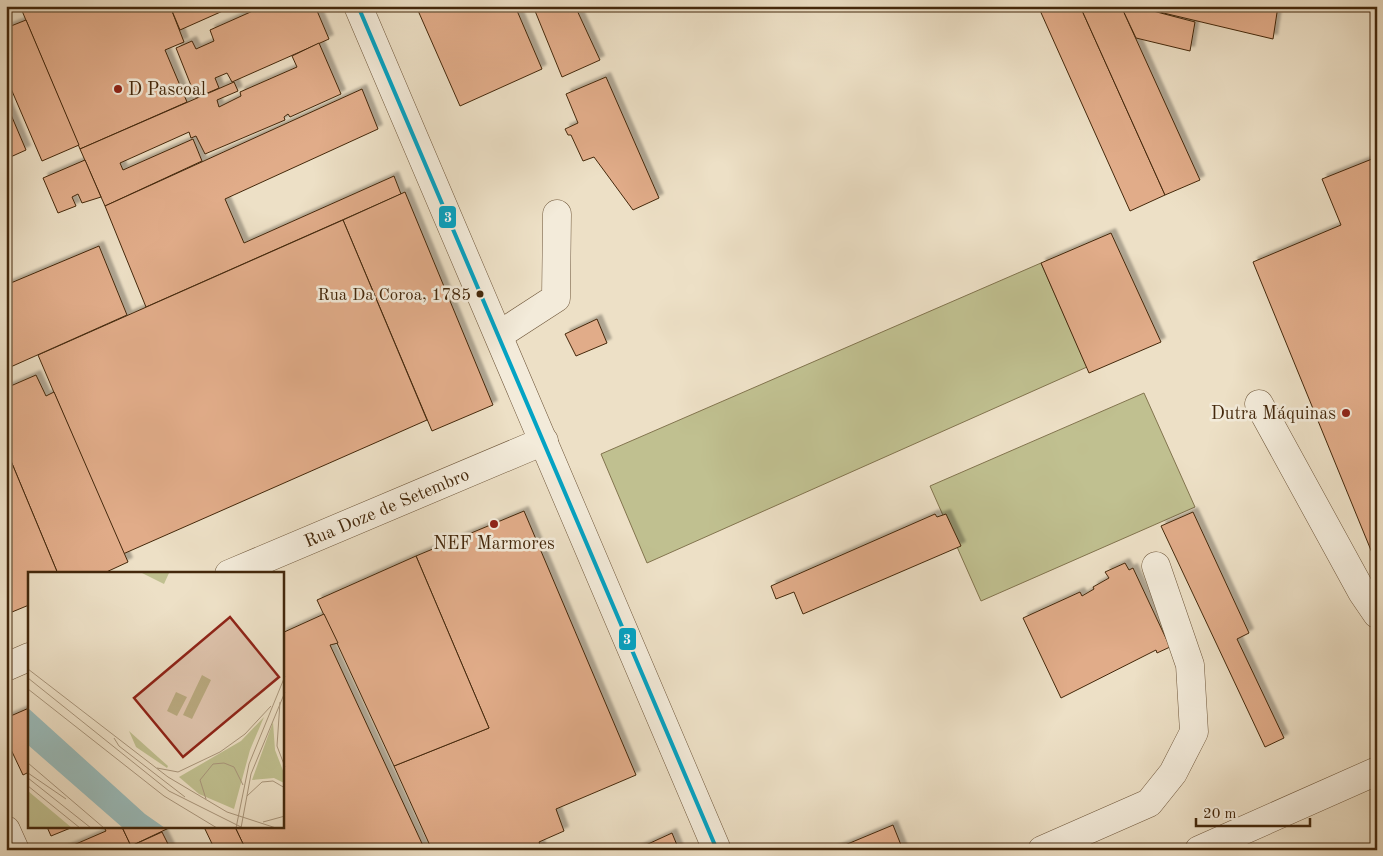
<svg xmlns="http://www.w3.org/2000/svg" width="1383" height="856" font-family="'Old Standard TT',serif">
<defs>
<filter id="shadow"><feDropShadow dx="4.5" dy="-4.5" stdDeviation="1" flood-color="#0004"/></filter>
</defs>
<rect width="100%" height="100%" fill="#ede0c6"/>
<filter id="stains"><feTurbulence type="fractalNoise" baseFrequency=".004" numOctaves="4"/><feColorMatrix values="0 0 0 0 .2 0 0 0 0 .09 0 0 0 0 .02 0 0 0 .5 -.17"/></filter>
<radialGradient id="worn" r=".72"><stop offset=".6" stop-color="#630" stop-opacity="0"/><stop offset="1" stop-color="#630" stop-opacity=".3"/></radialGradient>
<g fill="#c0c090" stroke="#82744e">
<path d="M 1041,263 L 1087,367 L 647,563 L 601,454 Z"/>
<path d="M 1144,393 L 1195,507 L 981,601 L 930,486 Z"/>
</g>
<g fill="#e1ac89" stroke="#44280c" filter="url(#shadow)">
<path d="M 20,6 L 170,6 L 184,42 L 165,50 L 187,102 L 80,149 Z"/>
<path d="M 170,6 L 234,6 L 180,30 Z"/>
<path d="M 264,6 L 315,6 L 329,39 L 232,82 L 227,73 L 215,78 L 219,88 L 196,98 L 176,48 L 192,41 L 196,49 L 214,41 L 210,30 Z"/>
<path d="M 416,6 L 515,6 L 542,69 L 460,106 Z"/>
<path d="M 533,6 L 575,6 L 600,60 L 562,77 Z"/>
<path d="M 1038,6 L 1080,6 L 1165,195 L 1130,211 Z"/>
<path d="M 1080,6 L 1121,6 L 1200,180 L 1165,195 Z"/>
<path d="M 1121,6 L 1134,6 L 1195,22 L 1190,51 L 1136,38 Z"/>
<path d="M 1134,6 L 1278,6 L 1273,39 Z"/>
<path d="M 26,20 L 79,145 L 42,161 L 6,77 L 6,28 Z"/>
<path d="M 319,43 L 341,94 L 290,117 L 288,114 L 284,117 L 285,120 L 205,154 L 196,136 L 191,138 L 189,132 L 120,163 L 123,170 L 193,139 L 202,161 L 105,206 L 80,149 L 234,82 L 238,91 L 217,100 L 219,107 L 241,96 L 240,92 L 297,67 L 292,56 Z"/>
<path d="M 606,77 L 659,198 L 633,210 L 594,157 L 583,161 L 571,135 L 568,135 L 565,129 L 578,123 L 566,94 Z"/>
<path d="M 362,89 L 378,129 L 225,199 L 244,243 L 394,176 L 401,194 L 146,307 L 105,206 Z"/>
<path d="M 6,103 L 26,150 L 6,159 Z"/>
<path d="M 1377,157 L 1377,565 L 1253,262 L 1341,225 L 1322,179 Z"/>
<path d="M 85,160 L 101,197 L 82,203 L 78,194 L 72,197 L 76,206 L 58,213 L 43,178 Z"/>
<path d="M 405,192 L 493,405 L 432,431 L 343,220 Z"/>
<path d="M 343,220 L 427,420 L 123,554 L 38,355 Z"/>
<path d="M 1111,233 L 1161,342 L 1089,373 L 1041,263 Z"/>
<path d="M 99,246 L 127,315 L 6,369 L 6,285 Z"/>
<path d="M 597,319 L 607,343 L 576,356 L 565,334 Z"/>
<path d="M 36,375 L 46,396 L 54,392 L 128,562 L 102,574 L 58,574 L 6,449 L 6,388 Z"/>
<path d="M 6,449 L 58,574 L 29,574 L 29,605 L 12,612 L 6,597 Z"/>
<path d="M 524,511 L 636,775 L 556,809 L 564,831 L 539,842 L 542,850 L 432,850 L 394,766 L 489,728 L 416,556 Z"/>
<path d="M 1193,512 L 1249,633 L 1237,639 L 1284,738 L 1265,747 L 1161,526 Z"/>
<path d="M 935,514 L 937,517 L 946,514 L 961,546 L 803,614 L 794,592 L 776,599 L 771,586 Z"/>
<path d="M 416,556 L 489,728 L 394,766 L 317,600 Z"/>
<path d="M 1125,563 L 1129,570 L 1133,568 L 1170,647 L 1157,653 L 1156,650 L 1061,698 L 1023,618 L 1080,592 L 1082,596 L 1094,589 L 1093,587 L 1109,578 L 1105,572 Z"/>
<path d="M 6,597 L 12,612 L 6,615 Z"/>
<path d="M 324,614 L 338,643 L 330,645 L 425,850 L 246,850 L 235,827 L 282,827 L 282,633 Z"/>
<path d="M 29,708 L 29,772 L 23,775 L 6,739 L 6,718 Z"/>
<path d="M 893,825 L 903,850 L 833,850 Z"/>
<path d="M 47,827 L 73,827 L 51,836 Z"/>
<path d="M 104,827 L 122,827 L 131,846 L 123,850 L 62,850 L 106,831 Z"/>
<path d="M 122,827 L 171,827 L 131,846 Z"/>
<path d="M 204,827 L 235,827 L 246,850 L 215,850 Z"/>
<path d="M 162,832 L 171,850 L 123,850 L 131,846 Z"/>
<path d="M 672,833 L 679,850 L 635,850 Z"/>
</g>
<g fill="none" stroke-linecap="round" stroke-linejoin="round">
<defs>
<g id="minor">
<path d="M 358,6 L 717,850"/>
<path d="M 499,335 L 556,298 L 557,214"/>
<path d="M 1259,404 L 1362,592 L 1377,614"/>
<path id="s1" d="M 229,574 L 544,441"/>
<path d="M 6,667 L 29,657"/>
<path d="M 6,830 L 15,850"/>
<path d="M 1042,850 L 1149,803 L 1173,773 L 1194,732 L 1190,665 L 1156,566"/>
<path d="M 1199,850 L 1377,771"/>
</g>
</defs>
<use href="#minor" stroke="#6e563a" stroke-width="29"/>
<use href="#minor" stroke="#f3ebda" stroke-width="28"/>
<defs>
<path id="bus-1" d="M 358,6 L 717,850"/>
</defs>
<use href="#bus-1" stroke="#f3ebda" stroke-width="8"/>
<use href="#bus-1" stroke="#03a3c4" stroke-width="4"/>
</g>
<g fill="#8f2418" stroke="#f3ebda" stroke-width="2">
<circle cx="118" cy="89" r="5"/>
<circle cx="1346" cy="413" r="5"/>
<circle cx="494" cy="524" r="5"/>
</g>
<circle fill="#44280c" stroke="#f3ebda" stroke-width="2" cx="480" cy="294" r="4.5"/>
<g text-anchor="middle" stroke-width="5" stroke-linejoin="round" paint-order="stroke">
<g font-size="17" fill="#44280c" stroke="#f3ebda" text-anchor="end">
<text x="471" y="300">Rua Da Coroa, 1785</text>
</g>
<g font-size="18" fill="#44280c" stroke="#f3ebda" text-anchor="start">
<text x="128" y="95">D Pascoal</text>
<text x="1336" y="419" text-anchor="end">Dutra Máquinas</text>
<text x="494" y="549" text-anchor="middle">NEF Marmores</text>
</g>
<g font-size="18" fill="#44280c" stroke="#f3ebda">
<text dy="6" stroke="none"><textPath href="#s1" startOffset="171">Rua Doze de Setembro</textPath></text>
</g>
</g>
<g transform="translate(28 572)">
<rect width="256" height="256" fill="#ede0c6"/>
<path d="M 114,1 L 141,1 L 136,12 ZM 174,103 L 183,108 L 164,147 L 155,143 ZM 148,120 L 159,125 L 149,144 L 139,139 ZM 236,145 L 222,178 L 206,237 L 171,222 L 151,205 L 213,169 ZM 245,150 L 247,178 L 256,201 L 256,211 L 246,206 L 224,208 ZM 101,159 L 140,194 L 139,196 L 108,175 ZM 0,219 L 44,256 L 0,256 Z" fill="#c0c090"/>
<path d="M 0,136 L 117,242 L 137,256 L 95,256 L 0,173 Z" fill="#9abcbb"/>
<path fill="none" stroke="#a9967c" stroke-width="1" d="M 0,97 L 140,205 L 199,240 L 248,256M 0,106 L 141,219 L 215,256M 0,117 L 136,224 L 189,256M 252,130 L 249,174 L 257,195M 86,166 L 91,174 L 157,225M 0,191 L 76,256M 129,196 L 150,200 L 192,180 L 217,162 L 243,134M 0,201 L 38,227M 0,206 L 63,256M 0,214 L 52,256M 219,224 L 234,210 L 245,209 L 257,216M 178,227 L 172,208 L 185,192 L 196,191 L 206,195 L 215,213M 235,250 L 257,244M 208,256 L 221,192 L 257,104M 213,256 L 223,202 L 257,120"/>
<path fill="#8f2418" fill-opacity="0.15" stroke="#8f2418" stroke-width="2.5" d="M 202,45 L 251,105 L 155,185 L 106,126 Z"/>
<rect width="256" height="256" fill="none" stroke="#44280c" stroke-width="2.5"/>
</g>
<g stroke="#f3ebda" stroke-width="2">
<rect x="438" y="205" width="19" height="24" rx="5" fill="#03a3c4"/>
<rect x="618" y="627" width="19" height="24" rx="5" fill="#03a3c4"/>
</g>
<g font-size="14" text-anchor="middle" font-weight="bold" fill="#fff">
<text x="448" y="222">3</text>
<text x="627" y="644">3</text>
</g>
<rect width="1383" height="856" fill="none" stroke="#ede0c6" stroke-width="25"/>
<rect x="8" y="8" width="1368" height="841" fill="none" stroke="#44280c" stroke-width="2.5"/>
<rect x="12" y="12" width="1358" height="831" fill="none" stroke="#44280c"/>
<path d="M1196 818v8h114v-8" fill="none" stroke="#44280c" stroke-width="2.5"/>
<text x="1203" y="818" font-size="15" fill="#44280c" stroke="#f3ebda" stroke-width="4" paint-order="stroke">20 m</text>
<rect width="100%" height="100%" filter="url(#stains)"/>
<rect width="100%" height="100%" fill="url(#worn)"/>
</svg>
